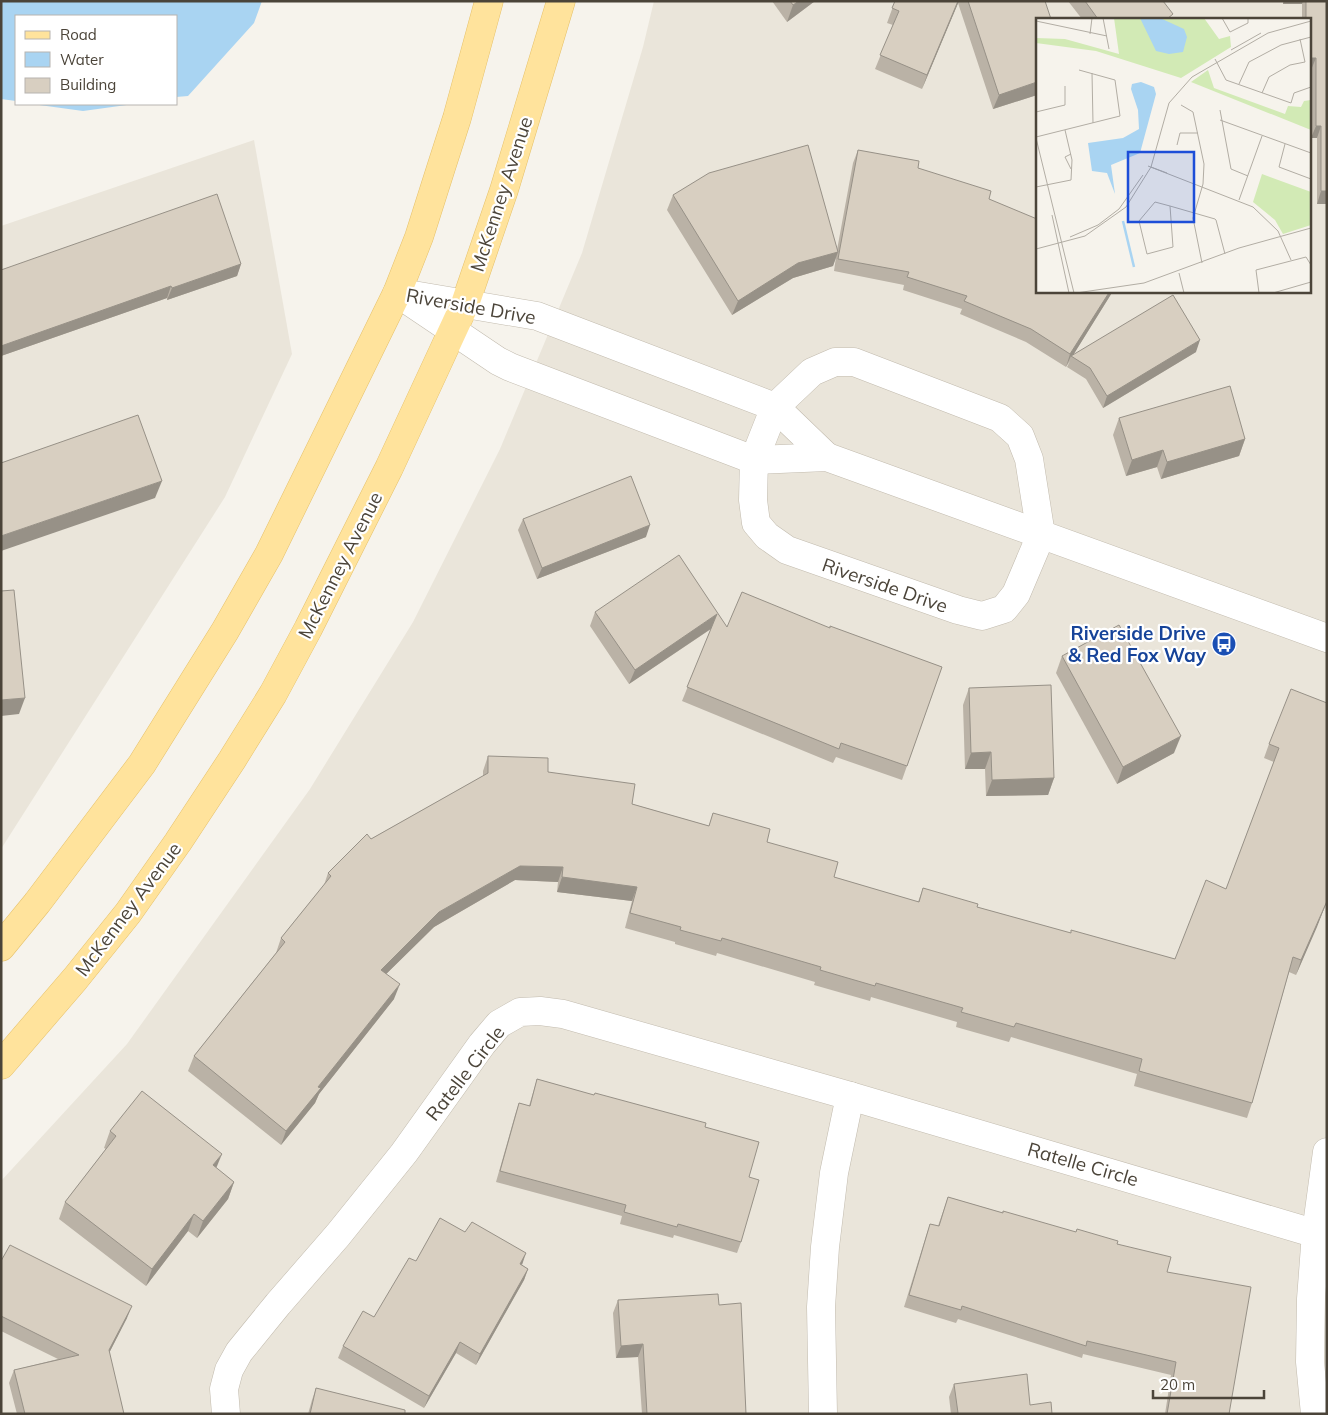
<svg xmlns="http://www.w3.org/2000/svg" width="1328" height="1415" font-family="Mulish,sans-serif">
<rect width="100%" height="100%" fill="#f6f3ec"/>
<g fill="#eae5da" fill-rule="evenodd">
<path d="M 654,1 L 1327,1 L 1327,1414 L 1,1414 L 1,1181 L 127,1044 L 310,789 L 413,622 L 500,449 L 582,253 L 643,47 ZM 1037,19 L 1309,19 L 1309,291 L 1037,291 Z"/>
<path d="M 254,140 L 292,354 L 225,497 L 1,849 L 1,226 Z"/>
</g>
<g fill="#a9d4f2">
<path d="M 1,1 L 262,1 L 254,23 L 188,96 L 176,97 L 176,16 L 16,16 L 16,101 L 1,99 Z"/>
<path d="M 32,104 L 134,104 L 83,111 Z"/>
</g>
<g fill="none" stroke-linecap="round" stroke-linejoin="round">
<defs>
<g id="minor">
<path d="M 397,293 L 498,361 L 510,367 L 754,460 L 827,457 L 1327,638"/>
<path d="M 407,294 L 537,316 L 775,407 L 827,457"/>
<path d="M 835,362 L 854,362 L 1000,418 L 1020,436 L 1029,459 L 1041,535 L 1016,594 L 1004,609 L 982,616 L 958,610 L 787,550 L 767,536 L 756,523 L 753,500 L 754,460 L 775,407 L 812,372 Z"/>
<path d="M 226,1414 L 224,1389 L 229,1370 L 239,1352 L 278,1304 L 338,1235 L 404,1153 L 482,1044 L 499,1024 L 520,1012 L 540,1011 L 563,1014 L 850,1096 L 1327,1237"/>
<path d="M 823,1414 L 821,1307 L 825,1247 L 834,1173 L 850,1096"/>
<path d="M 1315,1414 L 1310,1362 L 1311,1299 L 1316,1233 L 1327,1152"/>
</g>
<g id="major">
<path d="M 1,947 L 37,903 L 142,764 L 225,631 L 269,554 L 397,293 L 419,237 L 440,171 L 457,118 L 489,1"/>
<path d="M 1,1065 L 75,979 L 128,913 L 178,842 L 232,760 L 273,694 L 308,629 L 389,468 L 465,304 L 504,190 L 561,1"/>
</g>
</defs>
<use href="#minor" stroke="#c2bbae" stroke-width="29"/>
<use href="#major" stroke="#e6c16a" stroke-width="29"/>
<use href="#minor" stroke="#fff" stroke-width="28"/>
<use href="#major" stroke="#ffe39c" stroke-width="28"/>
</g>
<g fill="#bab2a6">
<path d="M 772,1 L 815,1 L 787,22 Z"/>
<path d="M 895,1 L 1045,1 L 1037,19 L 1037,95 L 993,109 L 958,3 L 922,89 L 875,69 L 893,25 L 887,23 Z"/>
<path d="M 1068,1 L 1163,1 L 1171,19 L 1082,19 Z"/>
<path d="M 1283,1 L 1327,1 L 1327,204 L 1317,204 L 1317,138 L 1311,138 L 1311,70 L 1309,70 L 1309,19 L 1302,19 L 1302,4 L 1283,4 Z"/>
<path d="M 858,150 L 918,168 L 989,199 L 1113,291 L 1073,355 L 1196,352 L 1103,408 L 1086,379 L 1067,367 L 1070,361 L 1066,367 L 1026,342 L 960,314 L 962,309 L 903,290 L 904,285 L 834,271 L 836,257 L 833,266 L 793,278 L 732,315 L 667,210 L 673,195 L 837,250 L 853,163 Z"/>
<path d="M 241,264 L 237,276 L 167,300 L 167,298 L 1,356 L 1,270 Z"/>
<path d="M 1119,418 L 1245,439 L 1239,456 L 1161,479 L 1157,467 L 1126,476 L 1113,435 Z"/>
<path d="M 523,519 L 646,537 L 537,579 L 518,530 Z"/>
<path d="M 595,612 L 727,627 L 830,628 L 942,667 L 902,780 L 836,757 L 833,763 L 682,701 L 711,629 L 629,684 L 590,626 Z"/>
<path d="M 1062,656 L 1174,753 L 1117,784 L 1056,673 Z"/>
<path d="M 969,688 L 1054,778 L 1048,795 L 986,796 L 985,769 L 965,769 L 963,705 Z"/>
<path d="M 1327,703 L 1327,902 L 1296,975 L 1289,972 L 1252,1103 L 1247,1118 L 1134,1086 L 1137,1074 L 1011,1037 L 1009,1042 L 956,1027 L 957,1022 L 871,997 L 870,1001 L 814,985 L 815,982 L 717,953 L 716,956 L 675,944 L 675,942 L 625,928 L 632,901 L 557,892 L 558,882 L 515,880 L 434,927 L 386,974 L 394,999 L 319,1094 L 315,1103 L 281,1145 L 188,1071 L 194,1056 L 276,953 L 281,938 L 324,885 L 328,873 L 371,839 L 483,776 L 483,771 L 488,756 L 548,772 L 632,804 L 709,826 L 713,813 L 767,842 L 834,877 L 918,902 L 923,888 L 977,907 L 1070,933 L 1175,959 L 1226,889 L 1274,762 L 1264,758 L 1269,744 Z"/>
<path d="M 537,1079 L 705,1127 L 749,1177 L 741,1242 L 737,1253 L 674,1235 L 673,1238 L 620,1224 L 622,1216 L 496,1182 L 515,1115 L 519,1103 L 529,1106 Z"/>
<path d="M 110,1131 L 216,1168 L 234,1182 L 228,1199 L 197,1238 L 188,1231 L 146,1286 L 59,1219 L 65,1202 L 106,1149 L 104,1148 Z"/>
<path d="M 948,1197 L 1003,1213 L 1117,1244 L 1167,1272 L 1229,1414 L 1165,1414 L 1171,1375 L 1083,1354 L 1082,1358 L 958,1319 L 956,1323 L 904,1307 L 926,1236 L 930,1224 L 938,1226 Z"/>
<path d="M 1,1261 L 127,1318 L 109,1353 L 124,1414 L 17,1414 L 9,1383 L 14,1370 L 58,1359 L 1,1331 Z"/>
<path d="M 522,1265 L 528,1269 L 524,1280 L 476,1365 L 456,1353 L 424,1408 L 338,1358 L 343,1346 L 374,1317 Z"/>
<path d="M 618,1300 L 719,1305 L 745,1404 L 746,1414 L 642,1414 L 638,1357 L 616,1358 L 613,1313 Z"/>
<path d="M 954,1384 L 1030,1405 L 951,1414 L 949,1397 Z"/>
<path d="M 316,1388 L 405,1414 L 308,1414 L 312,1400 Z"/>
</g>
<g fill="#979187">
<path d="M 799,1 L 815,1 L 787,22 L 793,5 Z"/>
<path d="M 958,1 L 959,1 L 922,89 L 927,75 Z"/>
<path d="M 1284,1 L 1303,1 L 1302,4 L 1283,4 Z"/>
<path d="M 1309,58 L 1316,58 L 1311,70 L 1309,70 Z"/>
<path d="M 1037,82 L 1037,95 L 993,109 L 999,95 Z"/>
<path d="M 1316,126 L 1321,126 L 1317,138 L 1311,138 Z"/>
<path d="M 1321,191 L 1327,191 L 1327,204 L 1317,204 Z"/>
<path d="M 838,252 L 833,266 L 793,278 L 732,315 L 738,301 L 798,263 Z"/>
<path d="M 241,264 L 237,276 L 167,300 L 172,288 Z"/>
<path d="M 171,286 L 167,298 L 1,356 L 1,346 Z"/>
<path d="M 1110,291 L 1113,291 L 1072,357 L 1071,356 L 1066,367 L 1070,354 Z"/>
<path d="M 1200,340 L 1196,352 L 1103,408 L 1107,396 Z"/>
<path d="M 1245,439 L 1239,456 L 1161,479 L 1167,462 Z"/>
<path d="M 1163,450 L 1157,467 L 1126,476 L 1132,460 Z"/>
<path d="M 162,481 L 155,498 L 1,551 L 1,536 Z"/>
<path d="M 650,525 L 646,537 L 537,579 L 542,568 Z"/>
<path d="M 717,614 L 712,628 L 629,684 L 635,670 Z"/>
<path d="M 25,698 L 19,714 L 1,716 L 1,700 Z"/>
<path d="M 1181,736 L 1174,753 L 1117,784 L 1123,767 Z"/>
<path d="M 991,752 L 985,769 L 965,769 L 971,753 Z"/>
<path d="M 1054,778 L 1048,795 L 986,796 L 992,780 Z"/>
<path d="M 520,866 L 563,867 L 558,882 L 515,880 L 434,927 L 376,984 L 381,970 L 439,912 Z"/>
<path d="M 562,877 L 637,887 L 632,901 L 557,892 Z"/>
<path d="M 1327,901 L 1317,927 L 1296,975 L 1301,960 Z"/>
<path d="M 400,984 L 394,999 L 319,1094 L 315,1103 L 281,1145 L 286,1131 L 318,1087 Z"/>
<path d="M 222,1154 L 215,1171 L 213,1165 Z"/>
<path d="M 234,1182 L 228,1199 L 197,1238 L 203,1221 Z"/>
<path d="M 194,1214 L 188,1231 L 146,1286 L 152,1269 Z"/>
<path d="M 526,1253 L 522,1265 L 520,1264 Z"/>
<path d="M 528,1269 L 524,1280 L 476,1365 L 480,1354 Z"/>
<path d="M 132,1306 L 127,1318 L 104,1363 L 109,1350 Z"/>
<path d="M 460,1342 L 456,1353 L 424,1408 L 429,1396 Z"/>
<path d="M 643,1344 L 638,1357 L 616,1358 L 621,1346 Z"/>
</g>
<g fill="#d8cfc1" stroke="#979187">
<path d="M 790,1 L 799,1 L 793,5 Z"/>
<path d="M 895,1 L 958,1 L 927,75 L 880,55 L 899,11 L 892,8 Z"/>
<path d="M 968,1 L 1045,1 L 1051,19 L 1037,19 L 1037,82 L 999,95 Z"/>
<path d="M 1085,1 L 1163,1 L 1173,14 L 1167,19 L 1098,19 Z"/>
<path d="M 1306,1 L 1327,1 L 1327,191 L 1321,191 L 1321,126 L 1316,126 L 1316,58 L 1309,58 L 1309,19 L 1306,19 Z"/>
<path d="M 808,145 L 838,252 L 798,263 L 738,301 L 673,195 L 709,173 Z"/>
<path d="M 858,150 L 919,161 L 918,168 L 991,191 L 989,199 L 1037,219 L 1037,291 L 1110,291 L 1070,354 L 1031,329 L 964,301 L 967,296 L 907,277 L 909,272 L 838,259 Z"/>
<path d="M 217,194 L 241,264 L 172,288 L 171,286 L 1,346 L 1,270 Z"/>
<path d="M 1173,295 L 1200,340 L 1107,396 L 1090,368 L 1071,356 Z"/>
<path d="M 1230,386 L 1245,439 L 1167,462 L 1163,450 L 1132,460 L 1119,418 Z"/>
<path d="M 138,415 L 162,481 L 1,536 L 1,463 Z"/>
<path d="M 631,476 L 650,525 L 542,568 L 523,519 Z"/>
<path d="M 679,555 L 727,627 L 742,592 L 830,628 L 830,626 L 942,667 L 907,766 L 841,743 L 839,749 L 687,687 L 717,614 L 635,670 L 595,612 Z"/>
<path d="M 14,590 L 25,698 L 1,700 L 1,591 Z"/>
<path d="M 1119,625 L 1181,736 L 1123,767 L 1062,656 Z"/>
<path d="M 1051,685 L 1054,778 L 992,780 L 991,752 L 971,753 L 969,688 Z"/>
<path d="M 1291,689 L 1327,703 L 1327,901 L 1301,960 L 1293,957 L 1252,1103 L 1139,1071 L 1142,1059 L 1016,1023 L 1014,1027 L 961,1012 L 963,1008 L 876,983 L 875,986 L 820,970 L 821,967 L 722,938 L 721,941 L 680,930 L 681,927 L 630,913 L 637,887 L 562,877 L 563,867 L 520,866 L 439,912 L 381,970 L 400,984 L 318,1087 L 321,1088 L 286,1131 L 194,1056 L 285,942 L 281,938 L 331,876 L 328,873 L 367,834 L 371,839 L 488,773 L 488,756 L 548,758 L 548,772 L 635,784 L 632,804 L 709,826 L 713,813 L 770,829 L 767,842 L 838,862 L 834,877 L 919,902 L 923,888 L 978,904 L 977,907 L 1071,933 L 1071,930 L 1175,959 L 1206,880 L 1226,889 L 1279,748 L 1269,744 Z"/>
<path d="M 537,1079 L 594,1095 L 595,1093 L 706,1123 L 705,1127 L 759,1142 L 749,1177 L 759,1180 L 741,1242 L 678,1224 L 677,1227 L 624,1212 L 626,1205 L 500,1171 L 519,1103 L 530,1106 Z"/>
<path d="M 142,1091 L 222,1154 L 213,1165 L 234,1182 L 203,1221 L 194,1214 L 152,1269 L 65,1202 L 116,1136 L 110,1131 Z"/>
<path d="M 948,1197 L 1003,1213 L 1003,1211 L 1076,1232 L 1077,1229 L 1118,1241 L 1117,1244 L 1171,1257 L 1167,1272 L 1251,1287 L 1229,1414 L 1167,1414 L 1176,1362 L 1087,1341 L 1086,1346 L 962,1306 L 961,1310 L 909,1295 L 930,1224 L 939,1226 Z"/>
<path d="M 440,1218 L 465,1232 L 472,1222 L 526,1253 L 520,1264 L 528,1269 L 480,1354 L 460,1342 L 429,1396 L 343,1346 L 363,1311 L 374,1317 L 409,1258 L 416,1261 Z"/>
<path d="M 10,1245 L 132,1306 L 109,1350 L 124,1414 L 25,1414 L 14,1370 L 79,1355 L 1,1316 L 1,1261 Z"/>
<path d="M 718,1294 L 719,1305 L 741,1303 L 746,1414 L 647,1414 L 643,1344 L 621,1346 L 618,1300 Z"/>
<path d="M 1027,1374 L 1030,1405 L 1051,1402 L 1052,1414 L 954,1414 L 958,1413 L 954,1384 Z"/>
<path d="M 316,1388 L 405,1410 L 405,1414 L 310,1414 Z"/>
</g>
<defs>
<symbol id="bus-disc" viewBox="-11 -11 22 22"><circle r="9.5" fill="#1a4fb4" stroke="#fff"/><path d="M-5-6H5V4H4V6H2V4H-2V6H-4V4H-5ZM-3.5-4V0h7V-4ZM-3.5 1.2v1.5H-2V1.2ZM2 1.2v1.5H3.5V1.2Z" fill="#fff"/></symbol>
</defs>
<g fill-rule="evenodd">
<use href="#bus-disc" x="1210" y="630" width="28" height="28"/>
</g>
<g text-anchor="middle" stroke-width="4.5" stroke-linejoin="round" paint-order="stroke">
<g font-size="19" fill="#4b4439" stroke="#fff">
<text transform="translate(501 194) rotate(-72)" y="7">McKenney Avenue</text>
<text transform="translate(471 306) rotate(10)" y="7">Riverside Drive</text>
<text transform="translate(340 565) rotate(-63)" y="7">McKenney Avenue</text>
<text transform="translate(885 585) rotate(19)" y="7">Riverside Drive</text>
<text transform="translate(128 909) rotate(-53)" y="7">McKenney Avenue</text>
<text transform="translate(465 1073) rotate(-52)" y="7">Ratelle Circle</text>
<text transform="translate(1083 1164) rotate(16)" y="7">Ratelle Circle</text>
</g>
<g font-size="19" font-weight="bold" fill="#164399" stroke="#fff" text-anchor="end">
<text x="1206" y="640">Riverside Drive<tspan x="1206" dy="22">&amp; Red Fox Way</tspan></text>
</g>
</g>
<g transform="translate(1036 18)">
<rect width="275" height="275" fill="#f6f3ec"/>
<path d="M 78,0 L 168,0 L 183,21 L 194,18 L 195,29 L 145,60 L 60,33 L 0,25 L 0,20 L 29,21 L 83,36 ZM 172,52 L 178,70 L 249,96 L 252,88 L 265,89 L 268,83 L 275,82 L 275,112 L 155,64 ZM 226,156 L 275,174 L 275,207 L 247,216 L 239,202 L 217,184 Z" fill="#d2eab5"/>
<path d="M 104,0 L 124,0 L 148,11 L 151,19 L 147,34 L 133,36 L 120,33 ZM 105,64 L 118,69 L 120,76 L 104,135 L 75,147 L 79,176 L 71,155 L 56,153 L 52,125 L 87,120 L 103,111 L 102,92 L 95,71 L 96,66 Z" fill="#a9d4f2"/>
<path fill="none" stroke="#a9d4f2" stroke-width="2.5" d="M 87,203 L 98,249"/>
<path fill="none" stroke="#b2ada4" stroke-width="1" d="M 67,0 L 73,31M 186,0 L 194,14 L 212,5 L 212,0M 0,3 L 71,18M 54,16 L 56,0M 195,32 L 225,15M 179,41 L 190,62 L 255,85 L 258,75 L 275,69M 56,55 L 57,105M 203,66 L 213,44 L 245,27 L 275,19M 226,75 L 233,59 L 254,47 L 269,44 L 264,21M 145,87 L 157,94 L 168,146 L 167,166 L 157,200 L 166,245M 184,92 L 195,151 L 212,158M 0,94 L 29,87 L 29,68M 184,102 L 275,135M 0,119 L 84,98 L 79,62 L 43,52M 0,120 L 38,275M 249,126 L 243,149 L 275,161M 141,127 L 144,115 L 162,115M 112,148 L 217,189 L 242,213 L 255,242M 115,149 L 131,155M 35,151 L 29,139 L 35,136M 0,169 L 35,162 L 36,142 L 29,112M 203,182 L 226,118M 134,188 L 137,229 L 111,236 L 103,203 L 119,184 L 134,188 L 179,201 L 180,202 L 189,236M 16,197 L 33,275M 34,219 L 62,207 L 83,191 L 107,157M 0,231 L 49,218 L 90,189 L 115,149 L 133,85 L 156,59 L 232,15 L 275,3M 143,255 L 148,275M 40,275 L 108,265 L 203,230 L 275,210M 223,275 L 220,252 L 270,239 L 275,247M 237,275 L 275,264"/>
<path fill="#1d4ed8" fill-opacity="0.15" stroke="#1d4ed8" stroke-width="2.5" d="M 92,134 L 158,134 L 158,204 L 92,204 Z"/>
<rect width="275" height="275" fill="none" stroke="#4b4439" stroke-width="2.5"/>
</g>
<rect width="1328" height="1415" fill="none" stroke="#4b4439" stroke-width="5"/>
<rect x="15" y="15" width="162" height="90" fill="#ffffff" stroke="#b7b4b0"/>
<rect x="25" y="31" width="25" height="8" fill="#ffe39c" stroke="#b7b4b0"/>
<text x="60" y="40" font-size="15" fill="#4b4439">Road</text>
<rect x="25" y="52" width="25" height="15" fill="#a9d4f2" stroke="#b7b4b0"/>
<text x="60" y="65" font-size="15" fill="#4b4439">Water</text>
<rect x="25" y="78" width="25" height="15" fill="#d8cfc1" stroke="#b7b4b0"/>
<text x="60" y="90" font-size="15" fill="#4b4439">Building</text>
<path d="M1153 1390v8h111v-8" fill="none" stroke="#4b4439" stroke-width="2.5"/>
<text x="1160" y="1390" font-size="15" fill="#4b4439" stroke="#ffffff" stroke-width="4" paint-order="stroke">20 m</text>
</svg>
